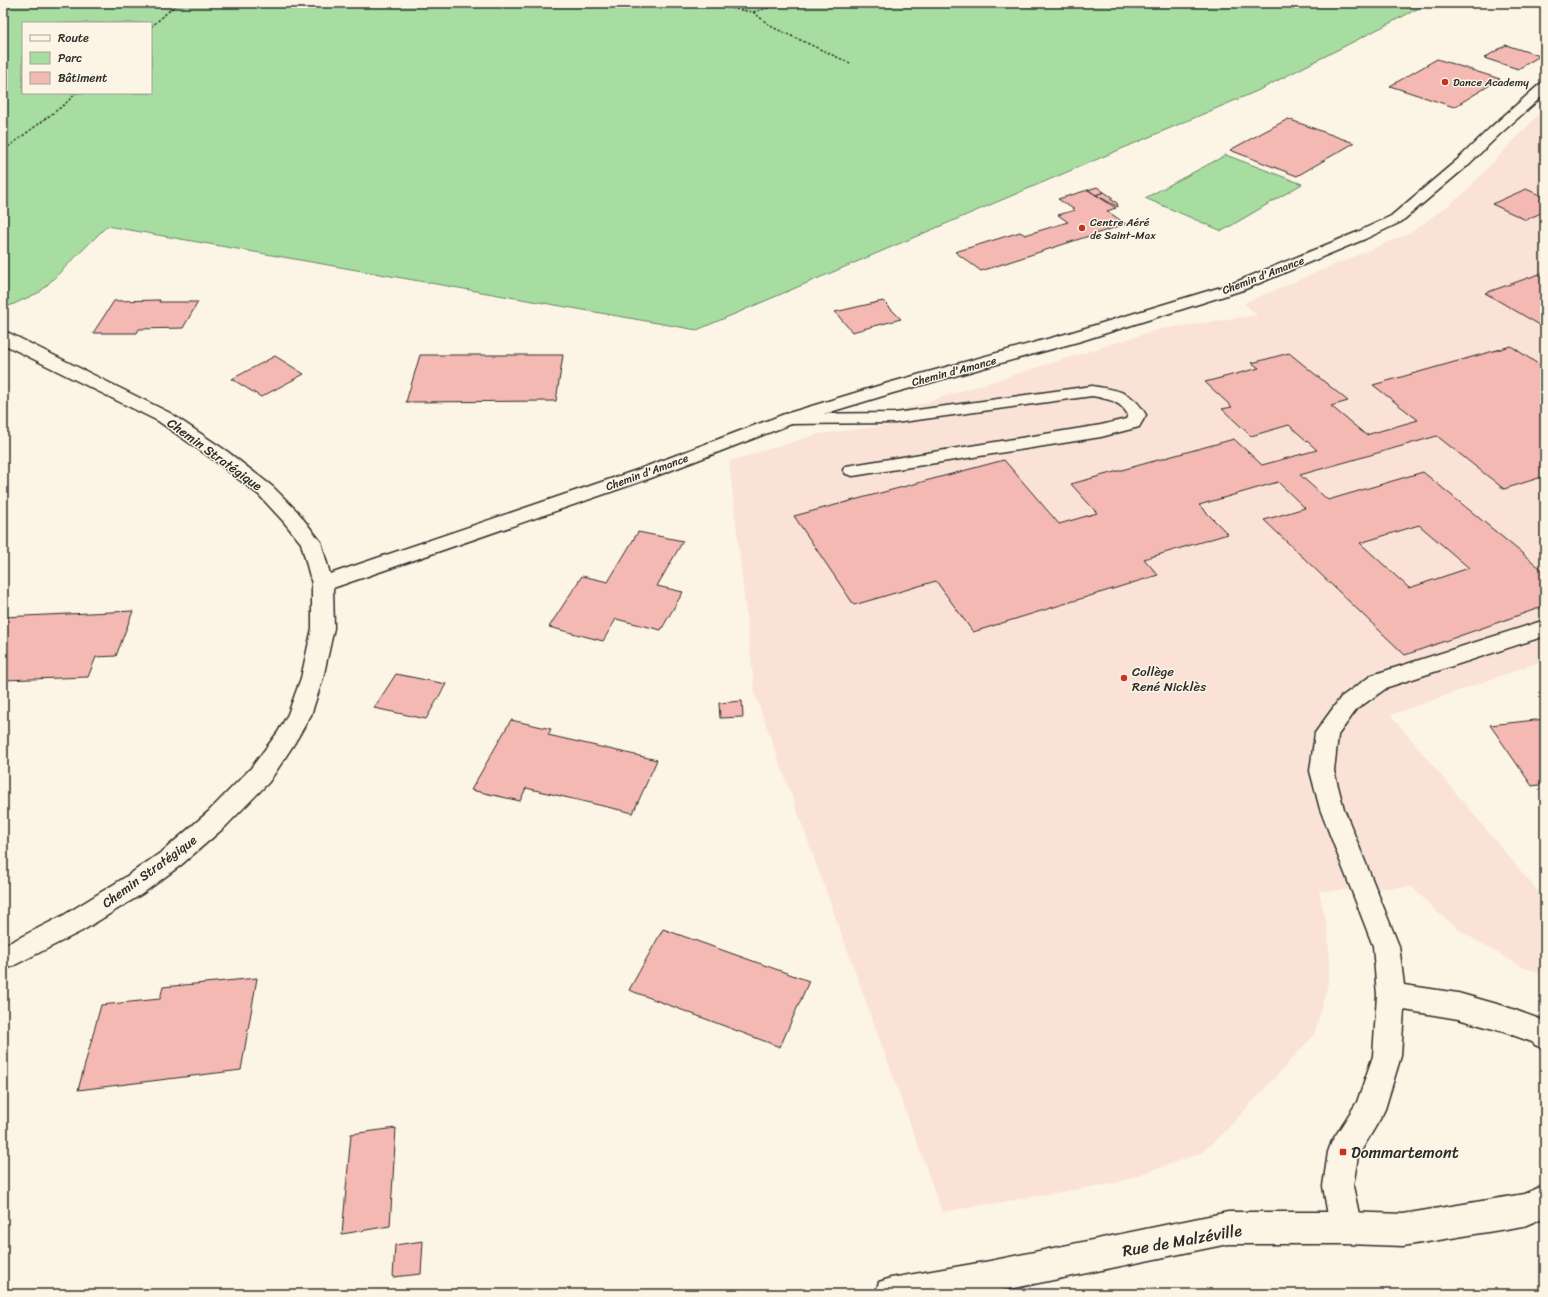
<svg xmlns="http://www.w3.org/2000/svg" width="1548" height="1297" font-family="Sriracha,sans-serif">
<rect width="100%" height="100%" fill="#fcf5e5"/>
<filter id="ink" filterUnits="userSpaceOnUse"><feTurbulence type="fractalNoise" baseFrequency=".025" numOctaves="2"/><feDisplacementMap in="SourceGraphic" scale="8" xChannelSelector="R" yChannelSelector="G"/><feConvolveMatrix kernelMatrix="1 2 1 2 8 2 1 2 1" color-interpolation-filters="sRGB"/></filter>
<g filter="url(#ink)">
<path fill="#fae3d6" d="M 1537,116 L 1545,120 L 1545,660 L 1391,715 L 1545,900 L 1545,975 L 1520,966 L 1462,932 L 1437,912 L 1412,887 L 1319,891 L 1327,925 L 1330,960 L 1328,984 L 1314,1035 L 1223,1134 L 1201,1153 L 1116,1183 L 942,1212 L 755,695 L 729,461 L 819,434 L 906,423 L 901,410 L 1160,329 L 1257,315 L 1244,303 L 1412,232 L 1462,195 Z"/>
<g fill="#a7dda0" stroke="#698466" fill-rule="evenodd">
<path d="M 3,3 L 1429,3 L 1257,91 L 697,330 L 107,226 L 40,292 L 5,308 L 3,306 ZM 23,23 L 151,23 L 151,93 L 23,93 Z"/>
<path d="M 1226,155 L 1302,184 L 1222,231 L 1145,198 Z"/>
</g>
<g fill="#f5b9b4" stroke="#2b2b2b" fill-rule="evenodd">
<path d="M 1506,45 L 1540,56 L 1518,69 L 1484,58 Z"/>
<path d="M 1437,59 L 1500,79 L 1454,107 L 1390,86 Z"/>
<path d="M 1288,119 L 1354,143 L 1297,176 L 1230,150 Z"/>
<path d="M 1097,187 L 1104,192 L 1096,195 L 1088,190 Z"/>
<path d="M 1526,189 L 1542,196 L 1545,194 L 1545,211 L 1526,220 L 1492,204 Z"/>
<path d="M 1088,190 L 1116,208 L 1107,211 L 1126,224 L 981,271 L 955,252 L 1020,232 L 1025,235 L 1068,222 L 1058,215 L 1075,210 L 1058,199 Z"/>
<path d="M 1104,192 L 1113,198 L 1110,199 L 1117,203 L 1118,207 L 1096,195 Z"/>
<path d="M 1545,272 L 1545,328 L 1485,293 Z"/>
<path d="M 160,300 L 159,302 L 198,302 L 183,328 L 139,329 L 137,333 L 93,333 L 114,301 Z"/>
<path d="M 883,301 L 901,319 L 852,332 L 835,312 Z"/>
<path d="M 1511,346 L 1544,368 L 1545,368 L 1545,476 L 1504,489 L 1437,436 L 1300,475 L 1328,500 L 1423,472 L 1545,572 L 1545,606 L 1405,655 L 1264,520 L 1305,508 L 1278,482 L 1199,505 L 1228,534 L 1144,559 L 1158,575 L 973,632 L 936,581 L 854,605 L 794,516 L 1004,460 L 1059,524 L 1097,513 L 1071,484 L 1234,439 L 1262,465 L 1317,450 L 1289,425 L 1251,436 L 1222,409 L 1232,407 L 1205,382 L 1259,368 L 1252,363 L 1289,353 L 1348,401 L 1331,406 L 1366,435 L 1418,420 L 1373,385 ZM 1419,525 L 1469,568 L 1409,588 L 1360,543 Z"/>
<path d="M 420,355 L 563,355 L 556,401 L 406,402 Z"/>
<path d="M 275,356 L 304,374 L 261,397 L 232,379 Z"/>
<path d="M 638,532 L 683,541 L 657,586 L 683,592 L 661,630 L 616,619 L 603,641 L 549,627 L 582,576 L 608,582 Z"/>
<path d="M 133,611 L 116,656 L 96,657 L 88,677 L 3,680 L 3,617 Z"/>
<path d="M 396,674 L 446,684 L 426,719 L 374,708 Z"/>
<path d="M 742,701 L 743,717 L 720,718 L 719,703 Z"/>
<path d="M 1545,719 L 1545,784 L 1532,786 L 1490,725 Z"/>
<path d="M 511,720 L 551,729 L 548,735 L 657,760 L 633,813 L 526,788 L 520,801 L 471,790 Z"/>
<path d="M 663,929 L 809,981 L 780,1047 L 629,990 Z"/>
<path d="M 257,978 L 241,1070 L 78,1090 L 101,1005 L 160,999 L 163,987 Z"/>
<path d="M 396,1128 L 390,1226 L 342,1234 L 351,1134 Z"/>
<path d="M 423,1241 L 421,1274 L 393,1277 L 395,1245 Z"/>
</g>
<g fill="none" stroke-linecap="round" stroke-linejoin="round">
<defs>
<g id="service">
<path d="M 1092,386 C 1117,390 1133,391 1146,415 L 1139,427 L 1101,437 L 853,476 L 846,474 L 843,470 L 846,466 L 1101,425 L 1126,419 L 1128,415 C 1120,400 1107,399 1092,396 L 895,423 L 788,424 L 782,423 L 779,419 L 782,415 L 788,414 L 895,413 Z"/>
<path d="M 1545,620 L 1545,636 L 1388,687 L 1357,709 L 1338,735 L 1334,771 L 1344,809 L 1399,946 L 1404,985 L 1458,993 L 1504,1006 L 1545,1021 L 1545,1049 L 1535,1045 L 1532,1042 L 1504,1032 L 1458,1019 L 1404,1010 L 1401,1056 L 1385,1109 L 1380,1119 L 1358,1156 L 1353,1186 L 1362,1228 L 1357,1239 L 1346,1244 L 1335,1239 L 1330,1228 L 1323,1186 L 1328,1152 L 1332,1141 L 1357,1102 L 1373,1056 L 1377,995 L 1373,946 L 1320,809 L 1310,771 L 1315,733 L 1341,697 L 1372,675 Z"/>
</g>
<path id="minor" d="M 1545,83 L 1545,94 L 1500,134 L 1467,166 L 1401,222 L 1365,239 L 1243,290 L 1081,341 L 893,393 L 794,423 L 651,478 L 333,588 L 334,628 L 323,678 L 311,715 L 294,744 L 269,782 L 226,826 L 181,865 L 142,894 L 82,931 L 3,971 L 3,946 L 64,915 L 124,878 L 163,851 L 208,812 L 251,768 L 278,732 L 288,714 L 301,678 L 312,628 L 312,584 L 301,543 L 283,521 L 259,495 L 214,460 L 158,421 L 3,344 L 3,332 L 9,333 L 170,413 L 228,452 L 273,487 L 297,511 L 321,542 L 330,574 L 637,470 L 782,415 L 881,385 L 1069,333 L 1231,284 L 1355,233 L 1391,216 L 1457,160 L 1490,128 L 1540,84 Z"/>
<path id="tertiary" d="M 1545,1185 L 1545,1217 L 1524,1226 L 1403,1246 L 1346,1244 L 1228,1244 L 985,1294 L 875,1294 L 879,1282 L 891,1278 L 990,1261 L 1228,1212 L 1346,1212 L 1403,1214 L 1524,1194 Z"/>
</defs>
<use href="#service" stroke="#2b2b2b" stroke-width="3"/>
<use href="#minor" stroke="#2b2b2b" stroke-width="3"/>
<use href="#tertiary" stroke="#2b2b2b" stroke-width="3"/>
<g stroke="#2b2b2b" stroke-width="1.5" stroke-dasharray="2.5 2" stroke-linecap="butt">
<path d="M 700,3 L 753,12 L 787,3"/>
<path d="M 753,12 L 772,27 L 850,63"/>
<path d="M 151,27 L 178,3"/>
<path d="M 3,154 L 8,147 L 65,104 L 76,93"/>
</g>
<use href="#service" fill="#fcf5e5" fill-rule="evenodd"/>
<use href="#minor" fill="#fcf5e5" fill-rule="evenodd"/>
<use href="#tertiary" fill="#fcf5e5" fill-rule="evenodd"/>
</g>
</g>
<g fill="#c8321e" stroke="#fcf5e5" stroke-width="1.5">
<circle cx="1445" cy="82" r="4"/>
<circle cx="1082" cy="228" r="4"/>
<circle cx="1124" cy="678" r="4"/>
<rect x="1339" y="1148" width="8" height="8" rx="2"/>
</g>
<g text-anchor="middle" stroke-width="3" stroke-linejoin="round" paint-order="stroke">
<g font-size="11" fill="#2b2b2b" stroke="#fcf5e5" text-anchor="start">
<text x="1453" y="86">Dance Academy</text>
<text x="1090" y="226">Centre Aéré<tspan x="1090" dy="13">de Saint-Max</tspan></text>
</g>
<g font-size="11" fill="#2b2b2b" stroke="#fcf5e5">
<text transform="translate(1263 275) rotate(-21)" y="4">Chemin d'Amance</text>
<text transform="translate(954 371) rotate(-15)" y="4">Chemin d'Amance</text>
<text transform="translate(647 472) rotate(-20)" y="4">Chemin d'Amance</text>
</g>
<g font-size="13" fill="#2b2b2b" stroke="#fcf5e5">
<text transform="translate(215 454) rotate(36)" y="5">Chemin Stratégique</text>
<text transform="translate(149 871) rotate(-36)" y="5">Chemin Stratégique</text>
</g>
<g font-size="13" fill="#2b2b2b" stroke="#fcf5e5" text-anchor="start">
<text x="1132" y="676">Collège<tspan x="1132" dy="15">René Nicklès</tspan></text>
</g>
<g font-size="16" fill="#2b2b2b" stroke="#fcf5e5" text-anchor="start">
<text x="1351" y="1158">Dommartemont</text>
</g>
<g font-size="16" fill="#2b2b2b" stroke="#fcf5e5">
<text transform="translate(1182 1240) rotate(-10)" y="6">Rue de Malzéville</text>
</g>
</g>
<rect width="1548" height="1297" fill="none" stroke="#fcf5e5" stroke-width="16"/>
<rect x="8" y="8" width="1532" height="1281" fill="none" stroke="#2b2b2b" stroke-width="1.5" filter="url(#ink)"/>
<rect x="22" y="22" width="130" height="72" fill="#fcf5e5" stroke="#a8a49b"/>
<rect x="30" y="35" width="20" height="6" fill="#fcf5e5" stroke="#a8a49b"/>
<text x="58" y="42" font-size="12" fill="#2b2b2b">Route</text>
<rect x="30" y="52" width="20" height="12" fill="#a7dda0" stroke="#a8a49b"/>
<text x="58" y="62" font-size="12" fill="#2b2b2b">Parc</text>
<rect x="30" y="72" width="20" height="12" fill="#f5b9b4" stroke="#a8a49b"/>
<text x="58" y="82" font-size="12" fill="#2b2b2b">Bâtiment</text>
</svg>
